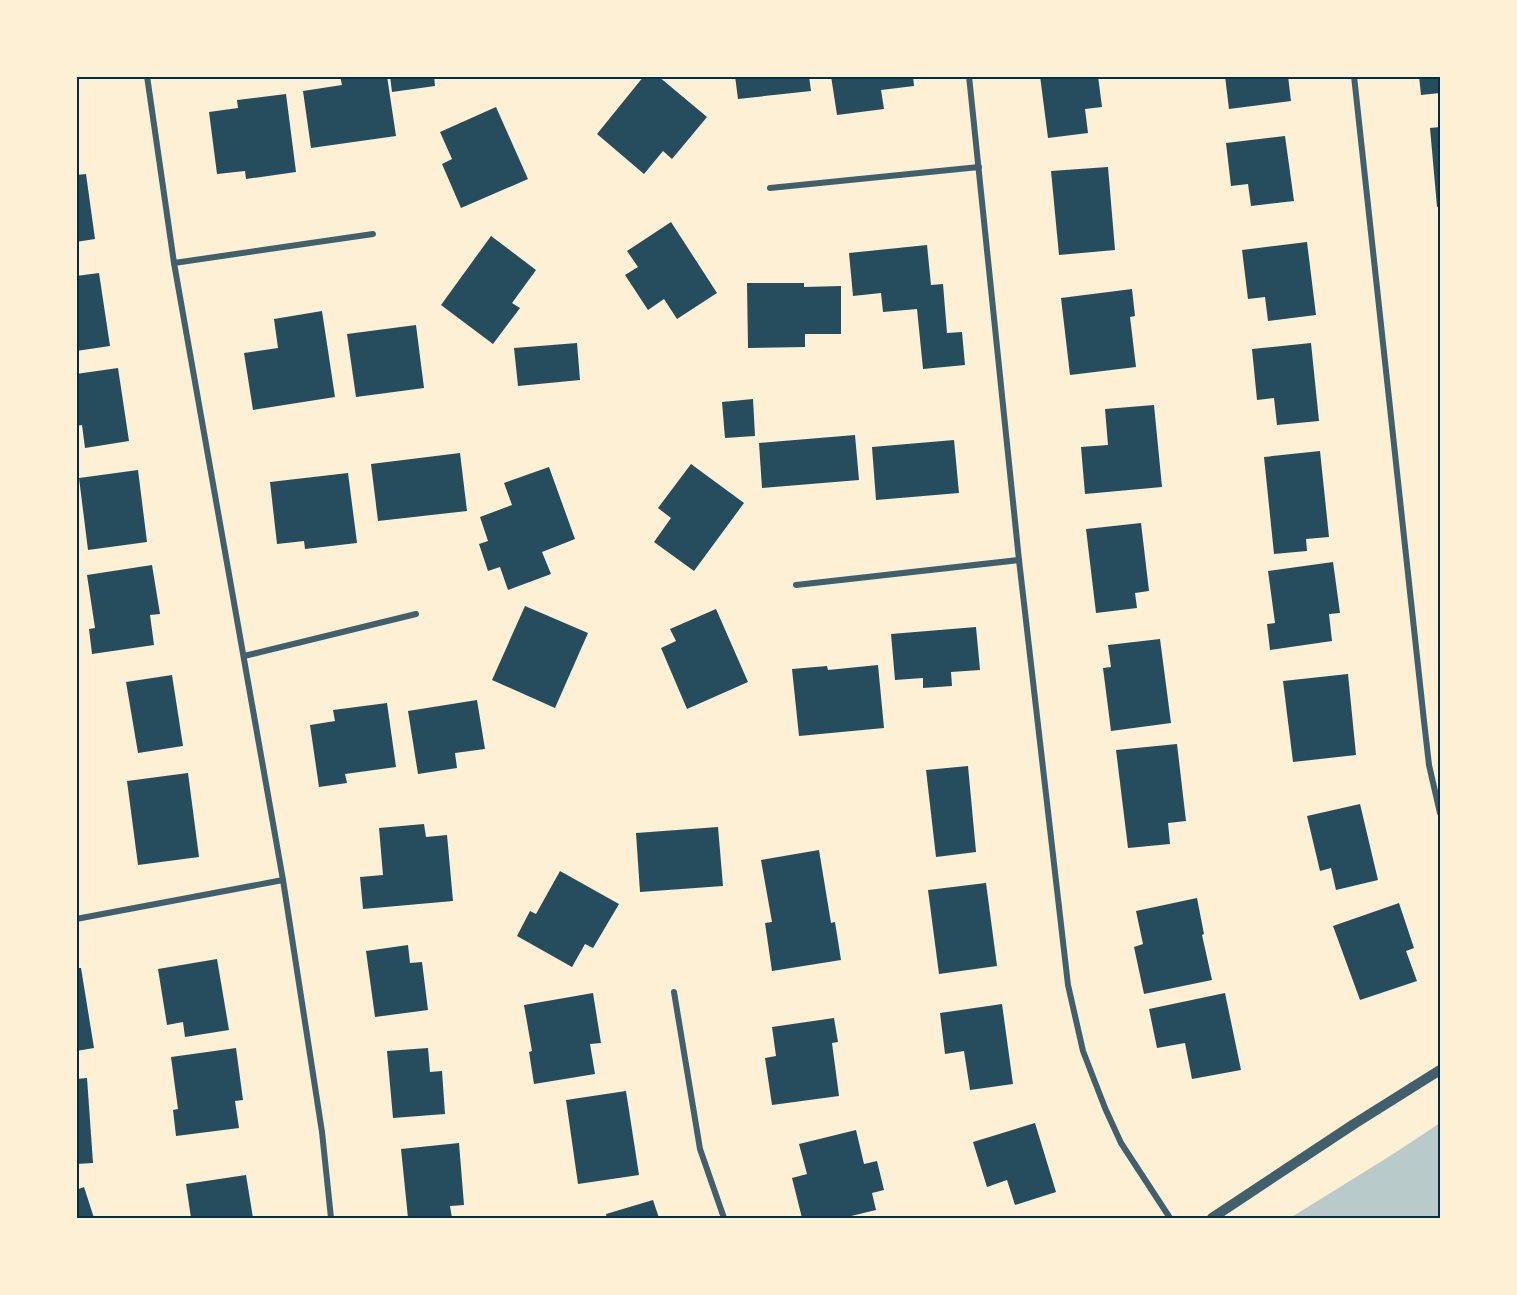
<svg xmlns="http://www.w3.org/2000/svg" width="1517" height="1295" font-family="'IBM Plex Sans',sans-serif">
<rect width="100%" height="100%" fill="#fdf0d5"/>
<path fill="#b9caca" d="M 1440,1123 L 1440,1218 L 1290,1218 L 1390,1156 Z"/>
<g fill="#264d5e">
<path d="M 340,76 L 387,76 L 396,136 L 311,148 L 303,91 L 342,85 Z"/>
<path d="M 390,76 L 434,76 L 435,86 L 392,92 Z"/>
<path d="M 644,76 L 658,76 L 707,117 L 672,159 L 663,151 L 644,174 L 597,134 Z"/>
<path d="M 735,76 L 809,76 L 811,91 L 738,99 Z"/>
<path d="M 831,76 L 913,76 L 914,86 L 881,90 L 884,109 L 837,115 Z"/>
<path d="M 1040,76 L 1098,76 L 1102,107 L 1085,109 L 1088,133 L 1048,138 Z"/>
<path d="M 1225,76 L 1288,76 L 1291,101 L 1229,109 Z"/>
<path d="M 1419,76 L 1440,76 L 1440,93 L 1421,95 Z"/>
<path d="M 286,94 L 296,172 L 246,179 L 245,171 L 217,174 L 209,112 L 238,108 L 237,100 Z"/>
<path d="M 496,107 L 528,179 L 461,208 L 442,164 L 452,159 L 440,132 Z"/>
<path d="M 1440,127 L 1440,206 L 1437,207 L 1430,128 Z"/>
<path d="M 1285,136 L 1294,201 L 1251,206 L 1248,184 L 1231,186 L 1226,143 Z"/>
<path d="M 1108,167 L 1115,250 L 1059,255 L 1051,171 Z"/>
<path d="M 86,174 L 95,239 L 76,242 L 76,175 Z"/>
<path d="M 671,222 L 717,293 L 677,319 L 664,299 L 648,310 L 625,275 L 638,267 L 627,251 Z"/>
<path d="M 491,236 L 536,270 L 512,303 L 520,308 L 493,344 L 441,305 Z"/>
<path d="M 1307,242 L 1316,315 L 1268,321 L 1265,297 L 1248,299 L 1242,250 Z"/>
<path d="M 927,245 L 931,285 L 943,284 L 947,333 L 962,332 L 965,365 L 923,369 L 917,309 L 883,312 L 881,293 L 853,296 L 849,253 Z"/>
<path d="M 99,273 L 110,346 L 76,351 L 76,276 Z"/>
<path d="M 747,283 L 804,283 L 804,287 L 841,286 L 841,334 L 805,334 L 805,347 L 748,348 Z"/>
<path d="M 1132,289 L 1135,316 L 1130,317 L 1136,367 L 1070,375 L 1061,298 Z"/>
<path d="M 322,311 L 335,397 L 253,410 L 244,353 L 278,348 L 274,319 Z"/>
<path d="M 416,325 L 424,388 L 356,397 L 347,334 Z"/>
<path d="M 577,343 L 580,380 L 518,386 L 514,348 Z"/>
<path d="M 1311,343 L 1319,421 L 1277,425 L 1274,398 L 1257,400 L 1252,349 Z"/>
<path d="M 118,368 L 129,441 L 85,448 L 82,425 L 76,426 L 76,374 Z"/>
<path d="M 753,399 L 755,436 L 725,438 L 722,402 Z"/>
<path d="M 1154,405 L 1162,487 L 1085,494 L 1081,447 L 1108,445 L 1105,409 Z"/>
<path d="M 855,435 L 859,480 L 762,488 L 759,443 Z"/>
<path d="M 954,440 L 959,493 L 876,500 L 872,447 Z"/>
<path d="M 1320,451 L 1329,537 L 1306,539 L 1307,551 L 1274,554 L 1264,457 Z"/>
<path d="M 460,453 L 467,511 L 378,521 L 371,464 Z"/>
<path d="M 691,464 L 744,503 L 694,571 L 654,542 L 671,518 L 658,508 Z"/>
<path d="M 549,467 L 575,539 L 542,552 L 551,574 L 508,590 L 500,567 L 488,571 L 479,544 L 488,541 L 480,517 L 512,505 L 504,483 Z"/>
<path d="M 138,470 L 147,542 L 88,550 L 79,478 Z"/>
<path d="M 348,473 L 357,543 L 305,549 L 304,541 L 277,544 L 270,482 Z"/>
<path d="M 1141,523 L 1149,591 L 1135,593 L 1137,608 L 1096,613 L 1086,529 Z"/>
<path d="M 1333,562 L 1340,613 L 1329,614 L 1332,641 L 1270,650 L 1267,624 L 1275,623 L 1268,571 Z"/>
<path d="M 152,565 L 160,614 L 150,615 L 154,645 L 92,654 L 89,629 L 95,628 L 87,575 Z"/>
<path d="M 525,606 L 588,633 L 555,708 L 492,680 Z"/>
<path d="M 716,609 L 748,682 L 687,709 L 661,648 L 676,641 L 670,629 Z"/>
<path d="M 976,627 L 980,670 L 951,672 L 952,686 L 923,688 L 923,678 L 895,680 L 891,634 Z"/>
<path d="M 1160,639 L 1171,723 L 1111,731 L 1103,668 L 1111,667 L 1108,645 Z"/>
<path d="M 878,665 L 884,728 L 799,736 L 792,669 L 827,666 L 828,670 Z"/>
<path d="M 1348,674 L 1356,755 L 1293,762 L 1283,681 Z"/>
<path d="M 172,675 L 183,746 L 138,753 L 126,682 Z"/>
<path d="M 477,700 L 485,749 L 455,753 L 457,768 L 418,774 L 408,711 Z"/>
<path d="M 387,703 L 396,767 L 345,774 L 347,783 L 319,787 L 310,725 L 335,721 L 333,710 Z"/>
<path d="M 1177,744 L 1186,821 L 1168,823 L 1170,844 L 1128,848 L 1116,750 Z"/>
<path d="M 968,766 L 976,852 L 936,857 L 926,770 Z"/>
<path d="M 188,773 L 199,857 L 138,865 L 127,781 Z"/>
<path d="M 1360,804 L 1378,880 L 1336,890 L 1331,868 L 1320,871 L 1307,816 Z"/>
<path d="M 424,824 L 426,837 L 447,835 L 453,901 L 363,909 L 360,877 L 383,875 L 379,828 Z"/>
<path d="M 718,827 L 723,886 L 640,892 L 636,833 Z"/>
<path d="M 819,850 L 831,923 L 835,922 L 841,960 L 772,971 L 765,923 L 772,922 L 761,860 Z"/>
<path d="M 560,871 L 619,904 L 593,948 L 585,944 L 572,967 L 517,936 L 530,911 L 536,914 Z"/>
<path d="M 986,883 L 997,966 L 939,974 L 928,890 Z"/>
<path d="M 1197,898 L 1204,934 L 1202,935 L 1212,980 L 1144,994 L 1134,947 L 1143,944 L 1136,911 Z"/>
<path d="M 1399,903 L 1414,948 L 1406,951 L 1417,981 L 1360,1000 L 1333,926 Z"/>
<path d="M 408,945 L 410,963 L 422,962 L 428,1010 L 375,1017 L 366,951 Z"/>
<path d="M 217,959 L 229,1030 L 185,1037 L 183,1022 L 167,1025 L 158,969 Z"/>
<path d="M 76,968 L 81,968 L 94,1048 L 76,1051 Z"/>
<path d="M 593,993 L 601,1043 L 590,1044 L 595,1074 L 534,1084 L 529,1052 L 532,1051 L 524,1005 Z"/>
<path d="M 1225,993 L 1241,1070 L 1192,1079 L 1185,1043 L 1157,1048 L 1149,1009 Z"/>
<path d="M 1002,1004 L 1013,1084 L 970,1090 L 964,1051 L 945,1054 L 940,1013 Z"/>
<path d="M 834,1018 L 838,1042 L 832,1043 L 839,1096 L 772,1105 L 765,1058 L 776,1056 L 772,1027 Z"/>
<path d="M 236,1048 L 243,1100 L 235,1101 L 239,1128 L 176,1136 L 173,1110 L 178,1109 L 171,1057 Z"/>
<path d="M 428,1048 L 430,1072 L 442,1071 L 445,1114 L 393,1118 L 387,1051 Z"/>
<path d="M 87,1078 L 93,1163 L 76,1164 L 76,1079 Z"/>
<path d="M 626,1091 L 639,1175 L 578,1184 L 566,1100 Z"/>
<path d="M 1035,1123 L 1056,1192 L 1015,1205 L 1007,1180 L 987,1187 L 973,1142 Z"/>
<path d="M 856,1130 L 864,1164 L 877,1161 L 884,1190 L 872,1193 L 876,1210 L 843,1218 L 802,1218 L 792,1178 L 807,1174 L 799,1144 Z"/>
<path d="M 459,1143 L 464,1205 L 450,1206 L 452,1218 L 408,1218 L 401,1149 Z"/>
<path d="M 246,1175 L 253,1218 L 191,1218 L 186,1184 Z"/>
<path d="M 84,1187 L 94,1218 L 76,1218 L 76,1190 Z"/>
<path d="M 653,1200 L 659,1218 L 607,1218 L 606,1214 Z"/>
</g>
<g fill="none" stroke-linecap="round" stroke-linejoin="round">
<g stroke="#3f606c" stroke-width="6">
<path d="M 147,76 L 174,263 L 283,880 L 322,1132 L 331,1218"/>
<path d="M 969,76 L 1019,560 L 1068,985 L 1083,1051 L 1105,1108 L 1121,1143 L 1170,1218"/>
<path d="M 1354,76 L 1424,721 L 1429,765 L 1440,813"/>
<path d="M 770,188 L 979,167"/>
<path d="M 174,263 L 373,234"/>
<path d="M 796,585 L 1019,560"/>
<path d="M 244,656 L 416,614"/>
<path d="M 76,919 L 283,880"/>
<path d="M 674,992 L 700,1149 L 724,1218"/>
</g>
<path stroke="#3f606c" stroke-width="10" d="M 1212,1218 L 1354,1124 L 1440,1070"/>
</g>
<rect width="1517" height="1295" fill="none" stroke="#fdf0d5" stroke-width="156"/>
<rect x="78" y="78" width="1361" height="1139" fill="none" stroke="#003049" stroke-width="2"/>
</svg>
